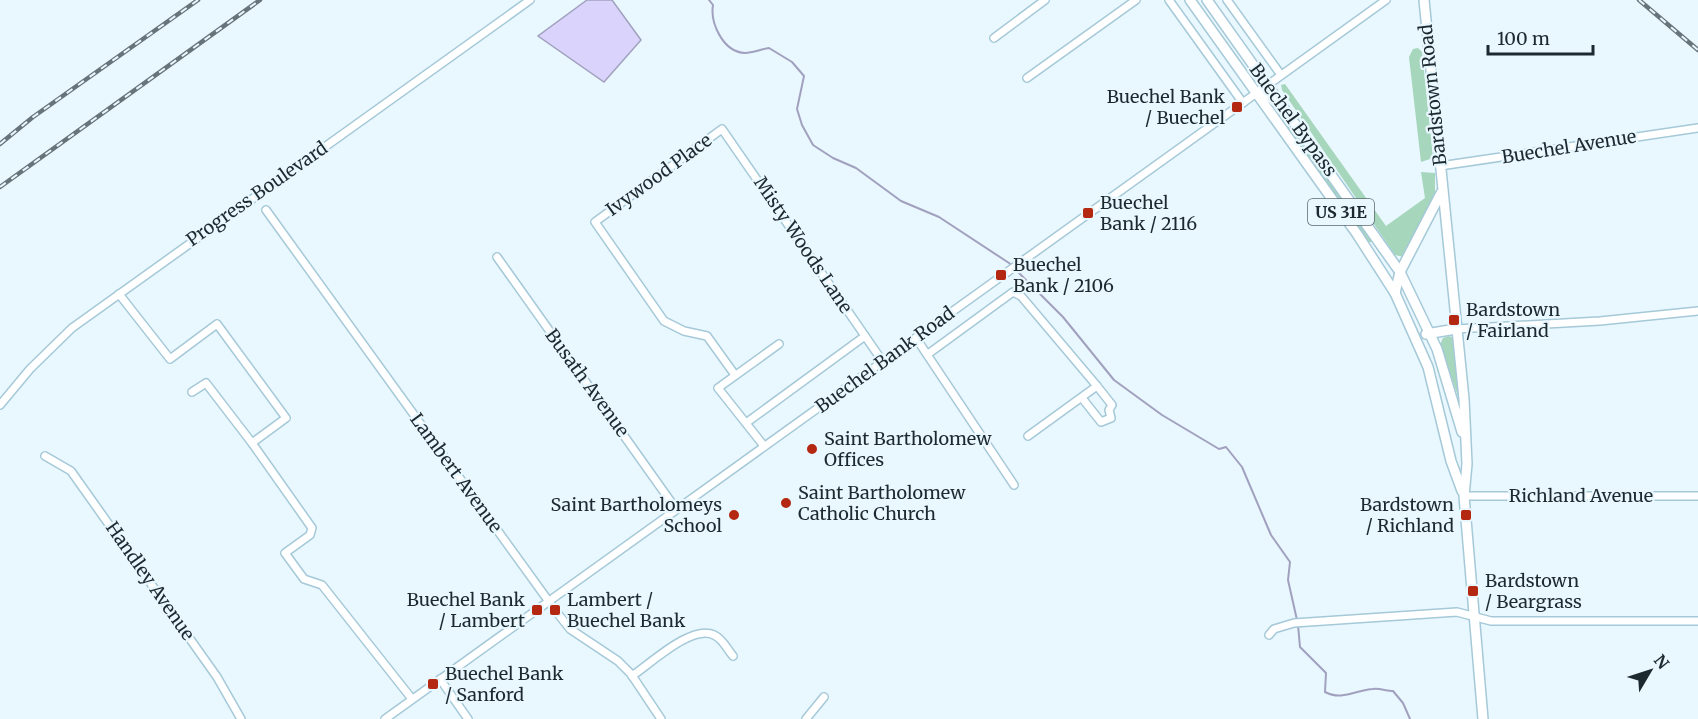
<svg xmlns="http://www.w3.org/2000/svg" width="1698" height="719" font-family="Merriweather,serif">
<rect width="100%" height="100%" fill="#e9f7fe"/>
<g fill="#a6d6bb">
<path d="M 1418,48 L 1422,52 L 1433,158 L 1421,162 L 1409,57 L 1413,49 Z"/>
<path d="M 1285,84 L 1386,226 L 1425,198 L 1421,172 L 1435,173 L 1435,195 L 1404,257 L 1395,255 L 1282,90 L 1281,85 Z"/>
<path d="M 1269,102 L 1339,190 L 1372,242 L 1368,242 Z"/>
<path d="M 1449,336 L 1454,338 L 1459,399 L 1440,345 L 1443,338 Z"/>
</g>
<path fill="#dad4fc" stroke="#a1a1bf" stroke-width="1.5" d="M 587,0 L 612,0 L 641,40 L 604,82 L 538,36 Z"/>
<g fill="none" stroke-linecap="round" stroke-linejoin="round">
<g stroke="#a1a1bf" stroke-width="2">
<path d="M 709,0 L 713,5 C 710,23 723,52 745,53 C 752,53 762,49 769,48 L 792,62 L 804,76 L 797,109 L 802,125 L 813,145 L 833,158 L 856,168 L 901,201 L 939,217 L 1009,263 L 1063,317 L 1114,380 L 1162,415 L 1219,449 L 1226,447 L 1242,467 L 1271,535 L 1290,562 L 1288,580 L 1297,620"/>
<path d="M 1298,625 L 1300,647 L 1326,673 L 1325,692 C 1342,701 1356,690 1373,689 C 1379,688 1387,691 1393,691 L 1403,703 L 1410,719"/>
</g>
<defs>
<g id="minor">
<path d="M 1169,0 L 1243,103"/>
<path d="M 1227,0 L 1281,75"/>
<path d="M 994,38 L 1045,0"/>
<path d="M 1027,78 L 1136,0"/>
<path d="M 1440,166 L 1698,128"/>
<path d="M 266,210 L 555,610 L 570,629 L 618,661 L 631,674 L 661,719"/>
<path d="M 497,257 L 676,509"/>
<path d="M 119,294 L 170,359 L 217,324 L 286,418 L 252,443 L 312,528 L 310,535 L 285,553 L 304,579 L 322,585 L 412,699"/>
<path d="M 1456,329 L 1600,321 L 1698,311"/>
<path d="M 916,338 L 1014,485"/>
<path d="M 928,354 L 1013,292 L 1021,296 L 1097,386 L 1028,436"/>
<path d="M 735,375 L 707,336 L 684,331 L 664,321 L 595,222 L 722,129 L 883,362"/>
<path d="M 192,392 L 206,383 L 252,443"/>
<path d="M 1082,398 L 1101,422 L 1111,418 L 1109,410 L 1112,405 L 1097,386"/>
<path d="M 0,405 L 30,369 L 72,328 L 530,0"/>
<path d="M 746,423 L 865,336"/>
<path d="M 764,446 L 718,388 L 779,344"/>
<path d="M 45,456 L 71,471 L 217,677 L 241,719"/>
<path d="M 1464,496 L 1698,496"/>
<path d="M 1269,635 L 1274,629 L 1294,623 L 1457,612 L 1491,621 L 1698,621"/>
<path d="M 632,676 C 650,664 692,624 714,635 C 723,639 727,649 733,656"/>
<path d="M 440,679 L 468,719"/>
<path d="M 385,719 L 1386,0"/>
<path d="M 806,719 L 824,697"/>
</g>
<g id="major">
<path d="M 1190,0 L 1357,234 L 1395,293 L 1428,367 L 1451,461 L 1462,491"/>
<path d="M 1207,0 L 1400,272 L 1437,349 L 1462,432"/>
<path d="M 1424,0 L 1464,399 L 1467,464 L 1464,496 L 1483,719"/>
<path d="M 1262,89 L 1274,101"/>
<path d="M 1395,293 L 1400,272 L 1441,193"/>
<path d="M 1426,334 L 1456,329"/>
</g>
</defs>
<use href="#minor" stroke="#a5c9d8" stroke-width="10"/>
<use href="#major" stroke="#a5c9d8" stroke-width="12"/>
<use href="#minor" stroke="#fff" stroke-width="7"/>
<use href="#major" stroke="#fff" stroke-width="9"/>
<defs>
<g id="rail">
<path d="M 1639,0 L 1698,50"/>
<path d="M 0,144 L 33,117 L 198,0"/>
<path d="M 0,187 L 260,0"/>
</g>
</defs>
<use href="#rail" stroke="#67757b" stroke-width="4.5"/>
<use href="#rail" stroke="#e9f7fe" stroke-width="2" stroke-dasharray="7" stroke-linecap="butt"/>
</g>
<g fill="#b42710" stroke="#e9f7fe" stroke-width="2">
<rect x="1231" y="101" width="12" height="12" rx="3"/>
<rect x="1082" y="207" width="12" height="12" rx="3"/>
<rect x="995" y="269" width="12" height="12" rx="3"/>
<rect x="1448" y="314" width="12" height="12" rx="3"/>
<circle cx="812" cy="449" r="6"/>
<circle cx="786" cy="503" r="6"/>
<circle cx="734" cy="515" r="6"/>
<rect x="1460" y="509" width="12" height="12" rx="3"/>
<rect x="1467" y="585" width="12" height="12" rx="3"/>
<rect x="531" y="604" width="12" height="12" rx="3"/>
<rect x="549" y="604" width="12" height="12" rx="3"/>
<rect x="427" y="678" width="12" height="12" rx="3"/>
</g>
<g text-anchor="middle" stroke-width="4.5" stroke-linejoin="round" paint-order="stroke">
<rect fill="#e9f7fe" stroke="#5a686e" stroke-width="1.5" x="1308" y="199" width="66" height="26" rx="4.5"/>
<g font-size="16" font-weight="bold" fill="#1c2a30">
<text x="1341" y="218">US 31E</text>
</g>
<g font-size="18" fill="#1c2a30" stroke="#e9f7fe">
<text transform="translate(1433 95) rotate(-96)" y="6">Bardstown Road</text>
<text transform="translate(1293 120) rotate(54)" y="6">Buechel Bypass</text>
<text transform="translate(1569 147) rotate(-9)" y="6">Buechel Avenue</text>
<text transform="translate(659 175) rotate(-36)" y="6">Ivywood Place</text>
<text transform="translate(257 194) rotate(-35)" y="6">Progress Boulevard</text>
<text transform="translate(803 245) rotate(56)" y="6">Misty Woods Lane</text>
<text transform="translate(885 360) rotate(-36)" y="6">Buechel Bank Road</text>
<text transform="translate(587 383) rotate(54)" y="6">Busath Avenue</text>
<text transform="translate(456 473) rotate(54)" y="6">Lambert Avenue</text>
<text x="1581" y="502">Richland Avenue</text>
<text transform="translate(150 581) rotate(55)" y="6">Handley Avenue</text>
</g>
<g font-size="18" fill="#1c2a30" stroke="#e9f7fe" text-anchor="start">
<text x="1225" y="103" text-anchor="end">Buechel Bank<tspan x="1225" dy="21">/ Buechel</tspan></text>
<text x="1100" y="209">Buechel<tspan x="1100" dy="21">Bank / 2116</tspan></text>
<text x="1013" y="271">Buechel<tspan x="1013" dy="21">Bank / 2106</tspan></text>
<text x="1466" y="316">Bardstown<tspan x="1466" dy="21">/ Fairland</tspan></text>
<text x="824" y="445">Saint Bartholomew<tspan x="824" dy="21">Offices</tspan></text>
<text x="798" y="499">Saint Bartholomew<tspan x="798" dy="21">Catholic Church</tspan></text>
<text x="722" y="511" text-anchor="end">Saint Bartholomeys<tspan x="722" dy="21">School</tspan></text>
<text x="1454" y="511" text-anchor="end">Bardstown<tspan x="1454" dy="21">/ Richland</tspan></text>
<text x="1485" y="587">Bardstown<tspan x="1485" dy="21">/ Beargrass</tspan></text>
<text x="525" y="606" text-anchor="end">Buechel Bank<tspan x="525" dy="21">/ Lambert</tspan></text>
<text x="567" y="606">Lambert /<tspan x="567" dy="21">Buechel Bank</tspan></text>
<text x="445" y="680">Buechel Bank<tspan x="445" dy="21">/ Sanford</tspan></text>
</g>
</g>
<g transform="translate(1650 671) rotate(51)" stroke="#e9f7fe" stroke-width="4.5" paint-order="stroke">
<path d="M0-4.5L10 22L0 15L-10 22Z" fill="#1c2a30"/>
<text y="-9" font-size="16" font-weight="bold" text-anchor="middle" fill="#1c2a30">N</text>
</g>
<path d="M1488 45v9h105v-9" fill="none" stroke="#1c2a30" stroke-width="3"/>
<text x="1497" y="45" font-size="18" fill="#1c2a30" stroke="#e9f7fe" stroke-width="4.5" paint-order="stroke">100 m</text>
</svg>
